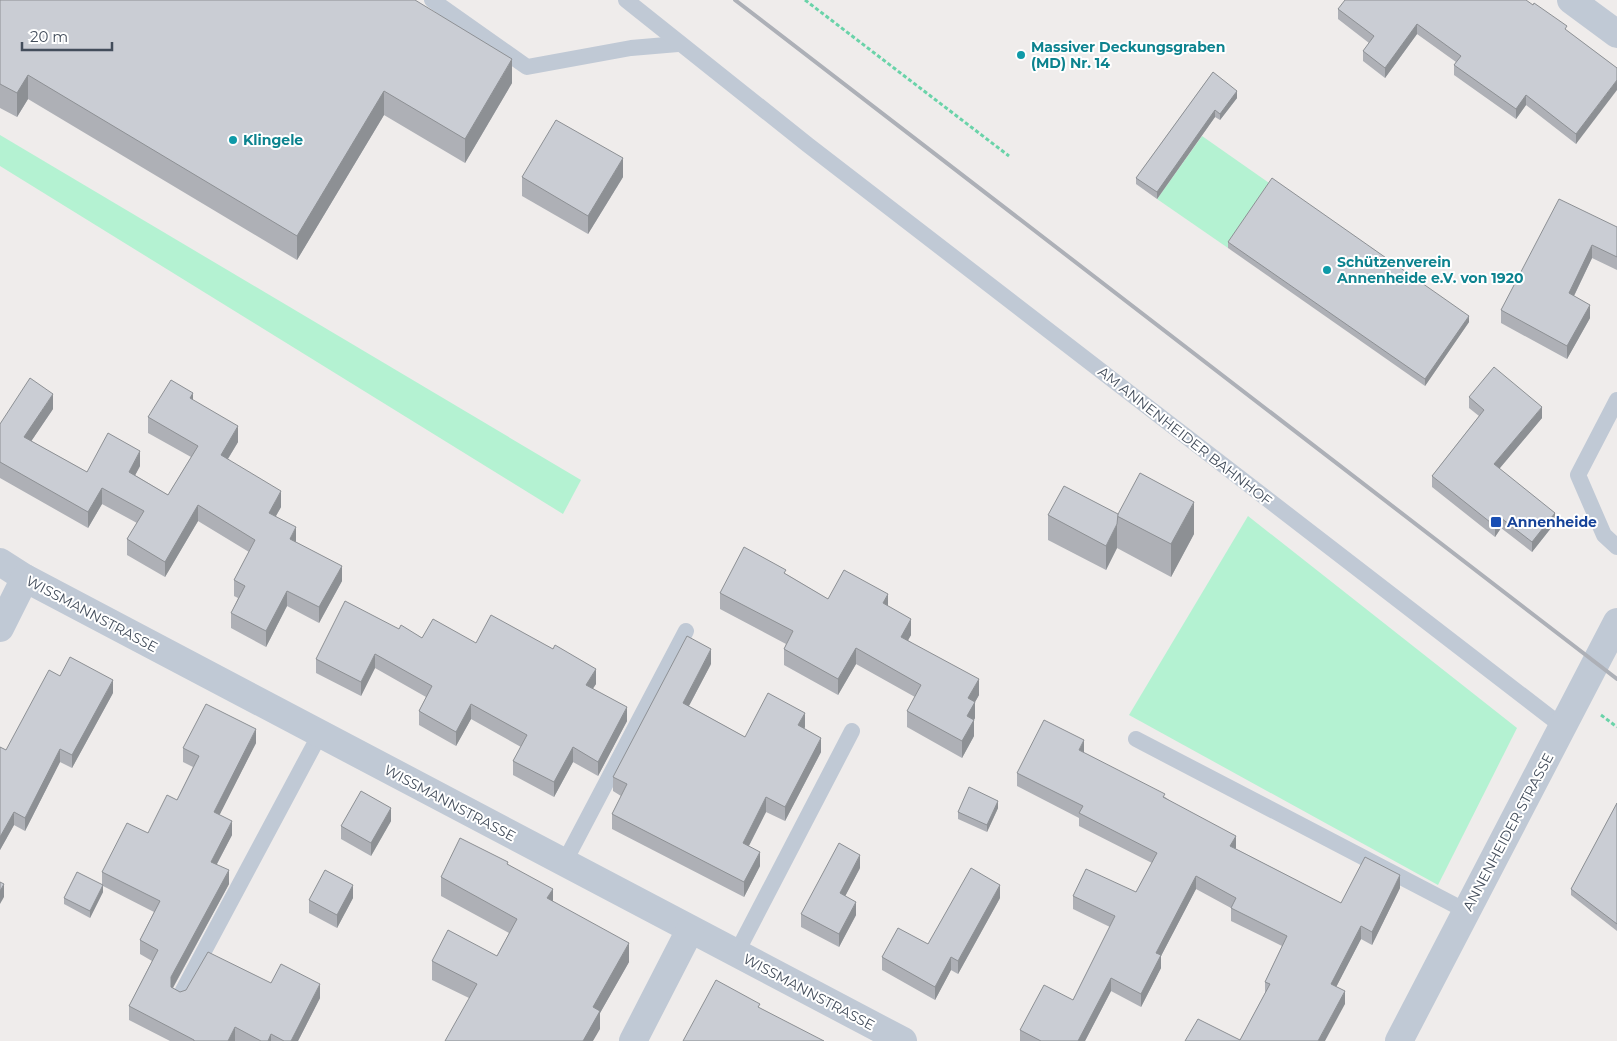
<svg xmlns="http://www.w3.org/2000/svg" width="1617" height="1041" font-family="Montserrat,sans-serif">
<rect width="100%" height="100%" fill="#efeceb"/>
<g fill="#b4f2d2">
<path d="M 0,135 L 581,480 L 563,514 L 0,166 Z"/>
<path d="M 1202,136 L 1272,185 L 1228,248 L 1157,199 Z"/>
<path d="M 1248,516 L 1517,728 L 1438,885 L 1129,715 Z"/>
</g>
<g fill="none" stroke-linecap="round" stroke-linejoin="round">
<g stroke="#6ad3a9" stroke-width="3" stroke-dasharray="4 2.5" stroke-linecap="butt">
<path d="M 805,0 L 1009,156"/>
<path d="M 1601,715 L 1617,727"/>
</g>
<g stroke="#c0c9d5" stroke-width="16">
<path d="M 432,0 L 527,67 L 631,48 L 678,44"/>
<path d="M 626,0 L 808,145 L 1563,727"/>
<path d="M 1617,400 L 1578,475 L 1604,535 L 1617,547"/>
<path d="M 1136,739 L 1466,911"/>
<path d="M 564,863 L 686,631"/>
<path d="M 736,954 L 852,731"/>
<path d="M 180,996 L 320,734"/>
</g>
<g stroke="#c0c9d5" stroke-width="28">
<path d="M 1571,0 L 1617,34"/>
<path d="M 0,562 L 25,578 L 903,1041"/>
<path d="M 0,628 L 25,578"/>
<path d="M 633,1041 L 690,930"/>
</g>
<path stroke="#c0c9d5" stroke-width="28" d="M 1399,1041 L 1617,622"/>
<path stroke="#adb0b7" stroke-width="4" d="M 735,0 L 1617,679"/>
</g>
<g fill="#aeb0b6">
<path d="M 0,0 L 512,83 L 465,163 L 384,115 L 297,260 L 28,99 L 17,117 L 0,108 Z"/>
<path d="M 1338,9 L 1567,31 L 1617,68 L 1576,144 L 1526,105 L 1516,119 L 1454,75 L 1454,65 L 1456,62 L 1417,34 L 1385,78 L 1363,61 L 1363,51 L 1369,43 L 1338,19 Z"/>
<path d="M 1213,72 L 1237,98 L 1220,120 L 1215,117 L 1157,199 L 1136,184 L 1136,178 Z"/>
<path d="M 522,177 L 623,177 L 588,234 L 522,196 Z"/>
<path d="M 1617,227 L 1617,270 L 1592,258 L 1574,296 L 1590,318 L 1567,359 L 1501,323 L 1501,310 Z"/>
<path d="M 1228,242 L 1469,322 L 1425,386 L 1228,248 Z"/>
<path d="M 1469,397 L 1542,418 L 1499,469 L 1555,523 L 1532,552 L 1501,528 L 1495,537 L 1432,487 L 1432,476 L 1479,416 L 1469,408 Z"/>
<path d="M 193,400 L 238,442 L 228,459 L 281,507 L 276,516 L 296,542 L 342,581 L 319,623 L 287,606 L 266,647 L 231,628 L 231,613 L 238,598 L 234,596 L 234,580 L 249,552 L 198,521 L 165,577 L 127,555 L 127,539 L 137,523 L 102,504 L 88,528 L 0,478 L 0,424 L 53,409 L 31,441 L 87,472 L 140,466 L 135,475 L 168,495 L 191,457 L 148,433 L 148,417 Z"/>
<path d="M 1118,514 L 1194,534 L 1171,577 L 1117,548 L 1106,570 L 1048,540 L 1048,515 Z"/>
<path d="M 786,574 L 828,599 L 888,606 L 911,635 L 908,640 L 979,695 L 975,702 L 975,718 L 974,720 L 974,736 L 962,758 L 907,727 L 907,711 L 915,697 L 856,664 L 838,695 L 784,665 L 784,649 L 786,644 L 720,609 L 720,593 Z"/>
<path d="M 399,629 L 422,638 L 476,643 L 596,684 L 593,688 L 627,721 L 598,776 L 573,762 L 554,797 L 513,775 L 513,761 L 521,747 L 471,719 L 456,746 L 419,725 L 419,711 L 426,697 L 375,668 L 361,696 L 316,673 L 316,659 Z"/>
<path d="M 711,664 L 689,706 L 745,737 L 805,727 L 804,729 L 821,752 L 785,821 L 766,812 L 749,846 L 760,866 L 744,897 L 612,829 L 612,814 L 621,796 L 613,791 L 613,777 Z"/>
<path d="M 113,693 L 72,768 L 60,762 L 25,831 L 14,825 L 0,850 L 0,747 L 6,750 Z"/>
<path d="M 256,743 L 219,815 L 232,835 L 217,864 L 229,884 L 173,988 L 180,992 L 271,983 L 320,998 L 298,1041 L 170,1041 L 129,1020 L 129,1006 L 152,961 L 140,954 L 140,940 L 154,912 L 103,886 L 103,892 L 90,918 L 64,904 L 64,898 L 102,885 L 102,872 L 148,833 L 177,800 L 193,767 L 183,762 L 183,748 Z"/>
<path d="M 1084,753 L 1165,797 L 1236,849 L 1341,903 L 1400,888 L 1372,945 L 1361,939 L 1336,987 L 1345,1004 L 1240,1040 L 1265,993 L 1265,982 L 1282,946 L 1231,921 L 1231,908 L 1196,889 L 1161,956 L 1161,968 L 1141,1007 L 1111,991 L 1085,1041 L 1020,1041 L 1020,1030 L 1073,1000 L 1110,927 L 1073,909 L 1073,896 L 1136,892 L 1152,863 L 1079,826 L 1079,818 L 1017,786 L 1017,773 Z"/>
<path d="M 1617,803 L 1617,931 L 1571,895 L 1571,889 Z"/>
<path d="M 998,808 L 987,832 L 958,819 L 958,812 Z"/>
<path d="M 391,821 L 371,856 L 341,839 L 341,826 Z"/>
<path d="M 508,864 L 553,901 L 629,962 L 600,1013 L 600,1029 L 469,998 L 432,980 L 432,961 L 497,956 L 509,933 L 441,896 L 441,877 Z"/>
<path d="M 860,868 L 845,896 L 856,915 L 839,947 L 801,927 L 801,914 Z"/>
<path d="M 353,898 L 337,928 L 309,913 L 309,900 Z"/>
<path d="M 1000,898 L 958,974 L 951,970 L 935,1000 L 882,970 L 882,957 L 928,944 Z"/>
</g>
<g fill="#8d9094">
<path d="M 1417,24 L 1417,34 L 1385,78 L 1385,68 Z"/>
<path d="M 512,59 L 512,83 L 465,163 L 465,139 Z"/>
<path d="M 28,75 L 28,99 L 17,117 L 17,93 Z"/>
<path d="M 1617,80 L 1617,90 L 1576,144 L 1576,134 Z"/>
<path d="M 384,91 L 384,115 L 297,260 L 297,236 Z"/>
<path d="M 1237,91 L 1237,98 L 1220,120 L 1220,114 Z"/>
<path d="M 1526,95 L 1526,105 L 1516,119 L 1516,109 Z"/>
<path d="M 1215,110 L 1215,117 L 1157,199 L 1157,192 Z"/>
<path d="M 623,158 L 623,177 L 588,234 L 588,216 Z"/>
<path d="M 1592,245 L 1592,258 L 1569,306 L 1569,293 Z"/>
<path d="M 1590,305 L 1590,318 L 1567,359 L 1567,346 Z"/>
<path d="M 1469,316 L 1469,322 L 1425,386 L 1425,379 Z"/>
<path d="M 193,393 L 193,409 L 190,398 Z"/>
<path d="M 53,394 L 53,409 L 24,452 L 24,437 Z"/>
<path d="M 1542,407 L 1542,418 L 1494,475 L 1494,464 Z"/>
<path d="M 238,426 L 238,442 L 221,470 L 221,455 Z"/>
<path d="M 140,451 L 140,466 L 129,487 L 129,472 Z"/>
<path d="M 102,488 L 102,504 L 88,528 L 88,512 Z"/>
<path d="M 281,491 L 281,507 L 269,528 L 269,513 Z"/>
<path d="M 1194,502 L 1194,534 L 1171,577 L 1171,544 Z"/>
<path d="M 198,505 L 198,521 L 165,577 L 165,562 Z"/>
<path d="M 1555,513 L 1555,523 L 1532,552 L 1532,542 Z"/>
<path d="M 1501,518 L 1501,528 L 1495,537 L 1495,526 Z"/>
<path d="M 1117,524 L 1117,548 L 1106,570 L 1106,546 Z"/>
<path d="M 296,527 L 296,543 L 290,539 Z"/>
<path d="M 342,566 L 342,581 L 319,623 L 319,607 Z"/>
<path d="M 287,591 L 287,606 L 266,647 L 266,631 Z"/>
<path d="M 888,594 L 888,610 L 883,603 Z"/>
<path d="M 911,619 L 911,635 L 901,653 L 901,637 Z"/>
<path d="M 856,648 L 856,664 L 838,695 L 838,679 Z"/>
<path d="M 711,649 L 711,664 L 683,717 L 683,703 Z"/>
<path d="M 375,654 L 375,668 L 361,696 L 361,682 Z"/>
<path d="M 596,669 L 596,684 L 586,699 L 586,685 Z"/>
<path d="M 979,679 L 979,695 L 975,702 L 975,718 L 967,733 L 968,698 Z"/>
<path d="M 113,680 L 113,693 L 72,768 L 72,755 Z"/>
<path d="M 471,704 L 471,719 L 456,746 L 456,732 Z"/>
<path d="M 627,707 L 627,721 L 598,776 L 598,762 Z"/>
<path d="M 805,713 L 805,727 L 798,740 L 798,725 Z"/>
<path d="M 974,720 L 974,736 L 962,758 L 962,741 Z"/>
<path d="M 256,729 L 256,743 L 214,826 L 214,812 Z"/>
<path d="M 821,738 L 821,752 L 785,821 L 785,807 Z"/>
<path d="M 1084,740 L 1084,753 L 1079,750 Z"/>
<path d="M 573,747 L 573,762 L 554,797 L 554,782 Z"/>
<path d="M 60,749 L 60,762 L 25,831 L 25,818 Z"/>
<path d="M 766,797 L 766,812 L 743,857 L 743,843 Z"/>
<path d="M 998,801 L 998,808 L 987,832 L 987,825 Z"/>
<path d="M 391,808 L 391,821 L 371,856 L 371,843 Z"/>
<path d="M 14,812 L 14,825 L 0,850 L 0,837 Z"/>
<path d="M 232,821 L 232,835 L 211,875 L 211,862 Z"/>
<path d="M 1236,836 L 1236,849 L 1230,846 Z"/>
<path d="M 760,852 L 760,866 L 744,897 L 744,882 Z"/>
<path d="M 860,855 L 860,868 L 840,906 L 840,893 Z"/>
<path d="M 229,870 L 229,884 L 171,991 L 171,977 Z"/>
<path d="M 1400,875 L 1400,888 L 1372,945 L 1372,932 Z"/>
<path d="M 1196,876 L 1196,889 L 1161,956 L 1161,968 L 1141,1007 L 1141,994 L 1156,953 Z"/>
<path d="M 4,884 L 4,897 L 0,904 L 0,891 Z"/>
<path d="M 103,885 L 103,892 L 90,918 L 90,911 Z"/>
<path d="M 353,885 L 353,898 L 337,928 L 337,915 Z"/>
<path d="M 1000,885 L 1000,898 L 958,974 L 958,961 Z"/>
<path d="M 553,889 L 553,907 L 547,898 Z"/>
<path d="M 856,902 L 856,915 L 839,947 L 839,934 Z"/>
<path d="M 1361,926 L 1361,939 L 1331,997 L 1331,984 Z"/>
<path d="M 629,943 L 629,962 L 600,1013 L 600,1029 L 593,1041 L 583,1041 L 593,1007 Z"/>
<path d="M 951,957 L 951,970 L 935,1000 L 935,987 Z"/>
<path d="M 1111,978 L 1111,991 L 1085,1041 L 1078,1041 Z"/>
<path d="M 320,984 L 320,998 L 298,1041 L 291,1041 Z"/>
<path d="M 1345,991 L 1345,1004 L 1325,1041 L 1318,1041 Z"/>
<path d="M 235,1027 L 235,1041 L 228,1041 Z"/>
<path d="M 271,1034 L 271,1041 L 268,1041 Z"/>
</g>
<g fill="#cacdd4" stroke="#8d9094">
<path d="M 0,0 L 415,0 L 512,59 L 465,139 L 384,91 L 297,236 L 28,75 L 17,93 L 0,84 Z"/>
<path d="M 1345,0 L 1526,0 L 1533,5 L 1534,3 L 1567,26 L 1565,29 L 1617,68 L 1617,80 L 1576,134 L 1526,95 L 1516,109 L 1454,65 L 1461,56 L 1417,24 L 1385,68 L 1363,51 L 1374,36 L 1338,9 Z"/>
<path d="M 1213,72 L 1237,91 L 1220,114 L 1215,110 L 1157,192 L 1136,178 Z"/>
<path d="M 556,120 L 623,158 L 588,216 L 522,177 Z"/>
<path d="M 1272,178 L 1469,316 L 1425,379 L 1228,242 Z"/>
<path d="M 1559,199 L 1617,227 L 1617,257 L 1592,245 L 1569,293 L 1590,305 L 1567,346 L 1501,310 Z"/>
<path d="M 1494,367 L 1542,407 L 1494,464 L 1555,513 L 1532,542 L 1501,518 L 1495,526 L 1432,476 L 1484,410 L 1469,397 Z"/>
<path d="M 30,378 L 53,394 L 24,437 L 87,472 L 108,433 L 140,451 L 129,472 L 168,495 L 198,446 L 148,417 L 171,380 L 193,393 L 190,398 L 238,426 L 221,455 L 281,491 L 269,513 L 296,527 L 290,539 L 342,566 L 319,607 L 287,591 L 266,631 L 231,613 L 245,586 L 234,580 L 255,540 L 198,505 L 165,562 L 127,539 L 144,511 L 102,488 L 88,512 L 0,462 L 0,424 Z"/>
<path d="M 1140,473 L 1194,502 L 1171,544 L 1117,516 Z"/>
<path d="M 1064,486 L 1118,514 L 1117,524 L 1106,546 L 1048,515 Z"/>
<path d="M 744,547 L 786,570 L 784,573 L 828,599 L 844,570 L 888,594 L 883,603 L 911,619 L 901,637 L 979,679 L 968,698 L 975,702 L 967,716 L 974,720 L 962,741 L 907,711 L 921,685 L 856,648 L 838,679 L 784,649 L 793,631 L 720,593 Z"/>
<path d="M 345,601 L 399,629 L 401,625 L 422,638 L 433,619 L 476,643 L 491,615 L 553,649 L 555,645 L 596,669 L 586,685 L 627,707 L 598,762 L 573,747 L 554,782 L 513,761 L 527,735 L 471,704 L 456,732 L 419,711 L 432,686 L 375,654 L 361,682 L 316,659 Z"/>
<path d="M 687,636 L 711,649 L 683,703 L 745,737 L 768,693 L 805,713 L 798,725 L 821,738 L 785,807 L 766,797 L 743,843 L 760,852 L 744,882 L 612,814 L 627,784 L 613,777 Z"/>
<path d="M 70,657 L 113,680 L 72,755 L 60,749 L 25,818 L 14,812 L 0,837 L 0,747 L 6,750 L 49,670 L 60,676 Z"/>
<path d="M 206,704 L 256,729 L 214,812 L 232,821 L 211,862 L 229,870 L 171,977 L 171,987 L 180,992 L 186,990 L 208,952 L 271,983 L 281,964 L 320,984 L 291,1041 L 284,1041 L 271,1034 L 268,1041 L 261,1041 L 235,1027 L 228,1041 L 194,1041 L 194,1040 L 129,1006 L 158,950 L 140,940 L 160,901 L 102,872 L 127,823 L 148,833 L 167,795 L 177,800 L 199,756 L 183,748 Z"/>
<path d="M 1044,720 L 1084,740 L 1079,750 L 1165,794 L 1163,797 L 1236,836 L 1230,846 L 1341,903 L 1365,857 L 1400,875 L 1372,932 L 1361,926 L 1331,984 L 1345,991 L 1318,1041 L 1185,1041 L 1198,1019 L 1240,1040 L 1270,984 L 1265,982 L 1287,936 L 1231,908 L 1236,898 L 1196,876 L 1156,953 L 1161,955 L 1141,994 L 1111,978 L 1078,1041 L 1041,1041 L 1020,1030 L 1044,985 L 1073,1000 L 1115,916 L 1073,896 L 1086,869 L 1136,892 L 1157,853 L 1079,813 L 1083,806 L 1017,773 Z"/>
<path d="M 969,787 L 998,801 L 987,825 L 958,812 Z"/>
<path d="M 361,791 L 391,808 L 371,843 L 341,826 Z"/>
<path d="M 1617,803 L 1617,924 L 1571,889 Z"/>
<path d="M 460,838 L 508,862 L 507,864 L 553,889 L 547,898 L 629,943 L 593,1007 L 600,1011 L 583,1041 L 445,1041 L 477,984 L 432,961 L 448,930 L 497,956 L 517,919 L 441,877 Z"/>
<path d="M 839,843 L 860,855 L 840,893 L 856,902 L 839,934 L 801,914 Z"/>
<path d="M 971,868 L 1000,885 L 958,961 L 951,957 L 935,987 L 882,957 L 898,928 L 928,944 Z"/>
<path d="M 325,870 L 353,885 L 337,915 L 309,900 Z"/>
<path d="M 77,872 L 103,885 L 90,911 L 64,898 Z"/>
<path d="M 0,882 L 4,884 L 0,891 Z"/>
<path d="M 716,980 L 760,1004 L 758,1007 L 824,1041 L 683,1041 Z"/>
</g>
<g fill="#0f9aa8" stroke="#fff" stroke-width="2">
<circle cx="1021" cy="55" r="5"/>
<circle cx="233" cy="140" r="5"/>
<circle cx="1327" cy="270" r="5"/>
</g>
<rect fill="#1a4fb4" stroke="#fff" stroke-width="2" x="1490" y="516" width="12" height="12" rx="2.5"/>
<g text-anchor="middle" stroke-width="4" stroke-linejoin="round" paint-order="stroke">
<g font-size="14" font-weight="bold" fill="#0d838f" stroke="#fff" text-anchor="start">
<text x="1031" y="52">Massiver Deckungsgraben<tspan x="1031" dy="16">(MD) Nr. 14</tspan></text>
<text x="243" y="145">Klingele</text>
<text x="1337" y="267">Schützenverein<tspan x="1337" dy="16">Annenheide e.V. von 1920</tspan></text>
</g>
<g font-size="14" fill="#434d5b" stroke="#fff">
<text transform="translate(1185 436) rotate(38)" y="5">AM ANNENHEIDER BAHNHOF</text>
<text transform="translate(92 614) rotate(28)" y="5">WISSMANNSTRASSE</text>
<text transform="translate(450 803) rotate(28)" y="5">WISSMANNSTRASSE</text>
<text transform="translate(1508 832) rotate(-62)" y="5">ANNENHEIDER STRASSE</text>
<text transform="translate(809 992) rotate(28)" y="5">WISSMANNSTRASSE</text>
</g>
<g font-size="14" font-weight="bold" fill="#164399" stroke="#fff" text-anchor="start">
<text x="1507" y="527">Annenheide</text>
</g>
</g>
<path d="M22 42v8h90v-8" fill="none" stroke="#434d5b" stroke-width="2.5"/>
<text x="30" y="42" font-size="15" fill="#434d5b" stroke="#ffffff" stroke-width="4" paint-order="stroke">20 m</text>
</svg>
